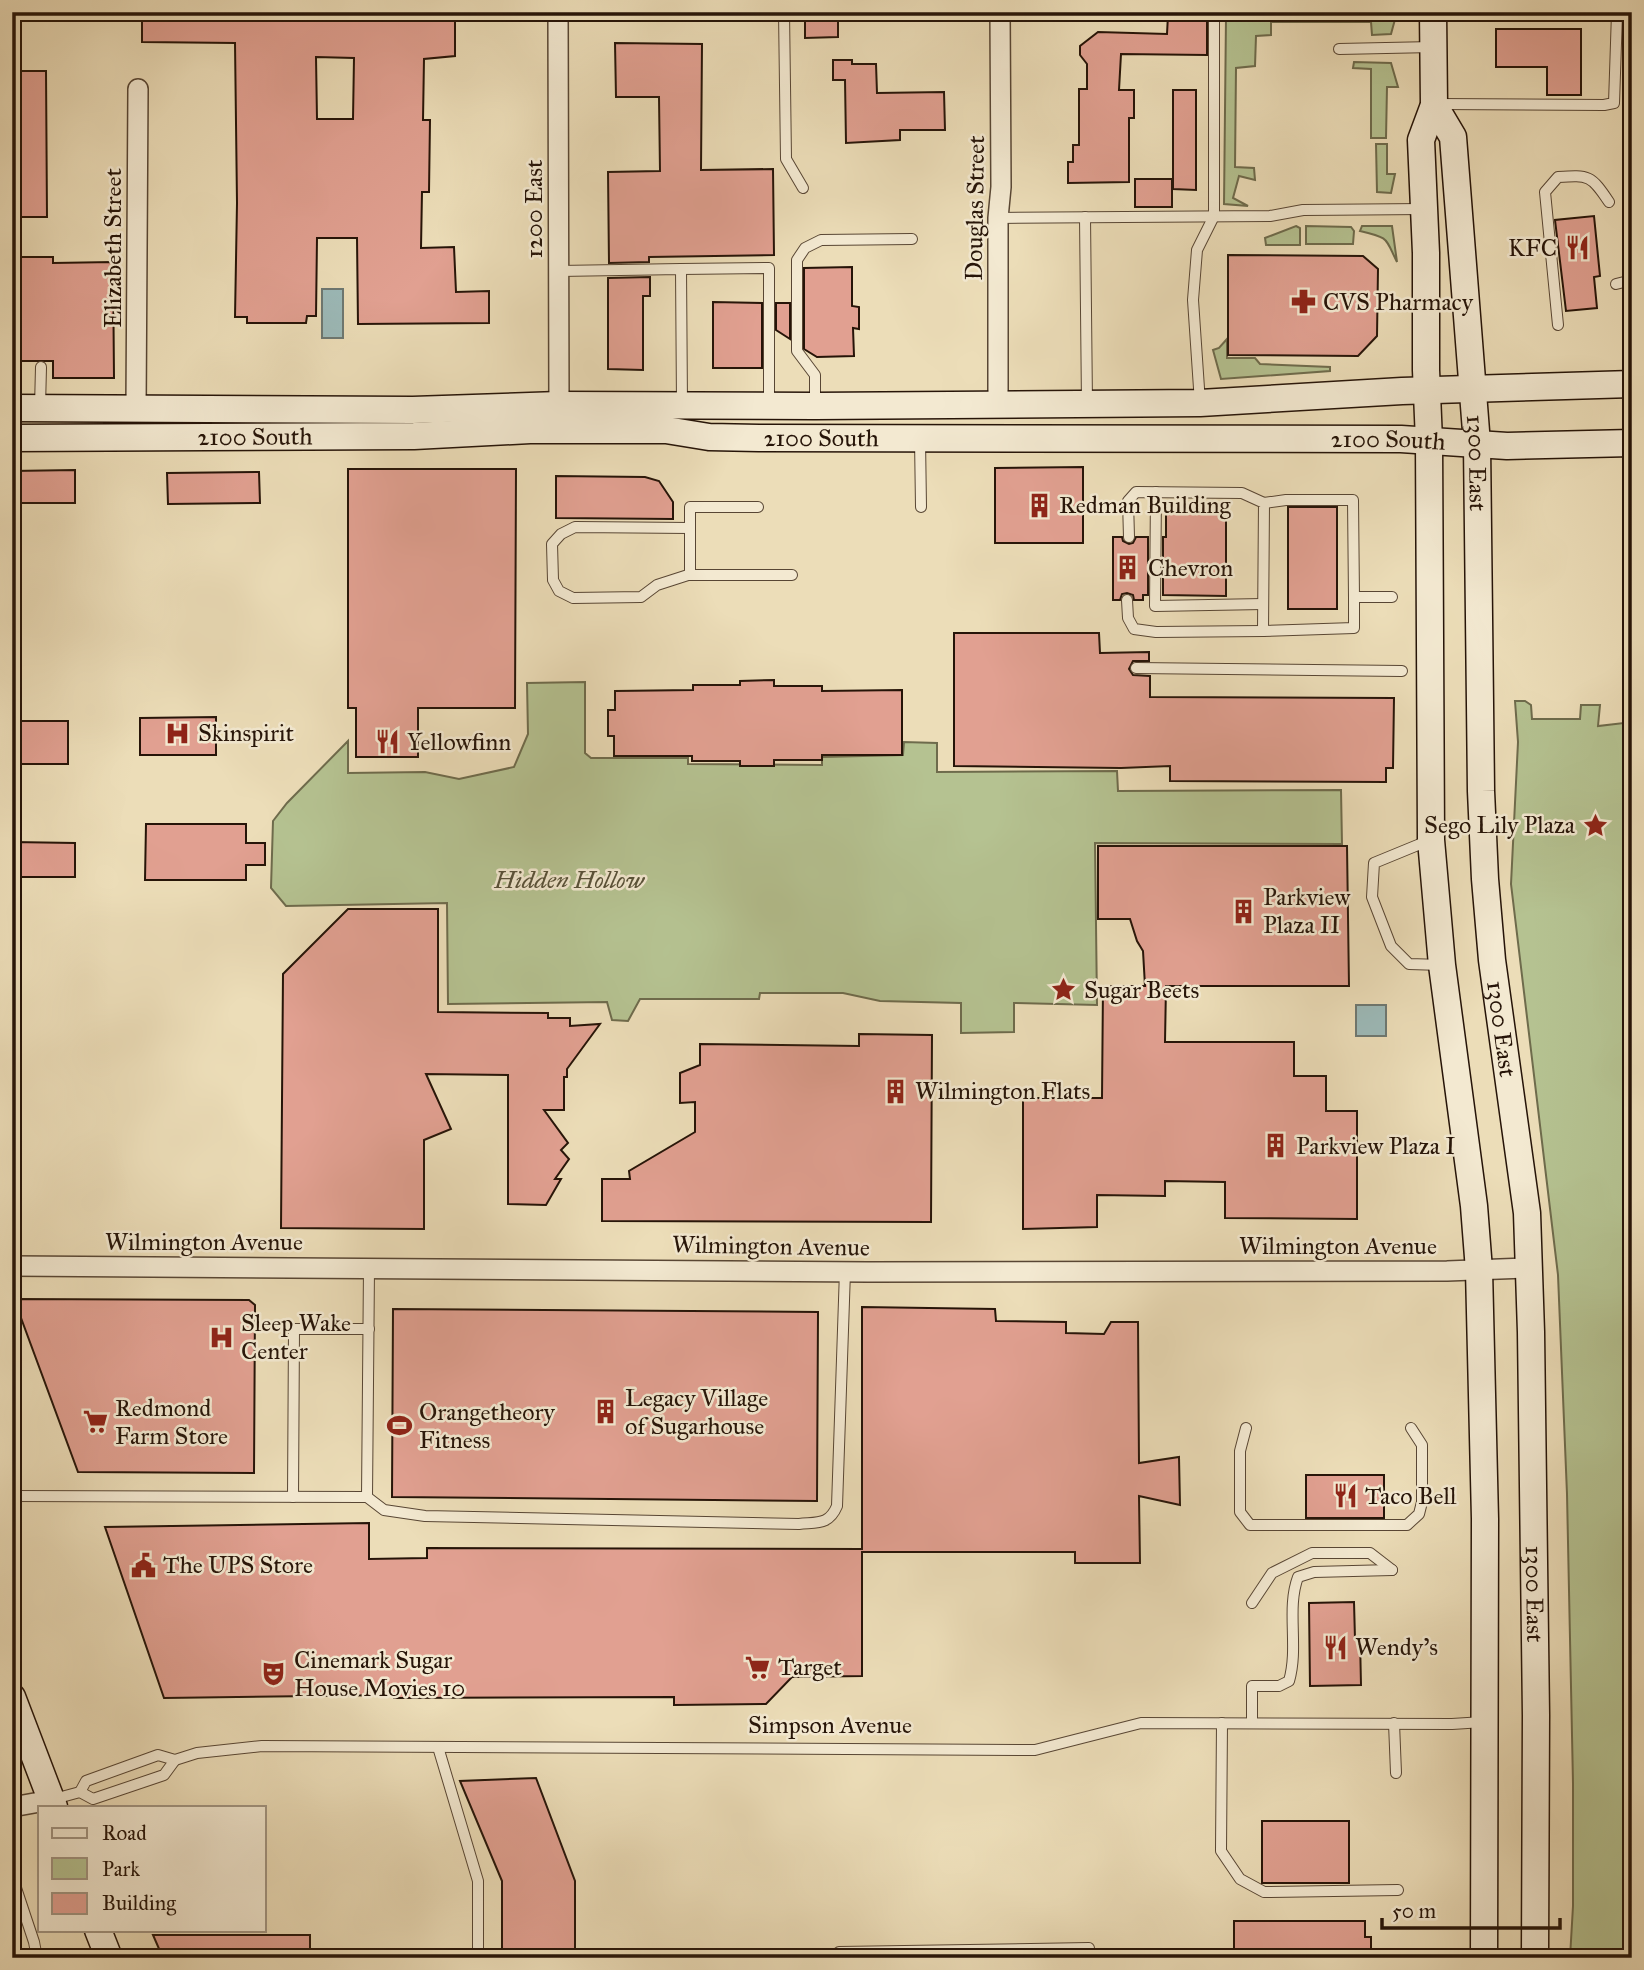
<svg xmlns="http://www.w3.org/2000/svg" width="1644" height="1970" font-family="'IM FELL Great Primer',serif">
<rect width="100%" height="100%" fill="#ecddb8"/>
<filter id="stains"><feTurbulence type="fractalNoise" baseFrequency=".00286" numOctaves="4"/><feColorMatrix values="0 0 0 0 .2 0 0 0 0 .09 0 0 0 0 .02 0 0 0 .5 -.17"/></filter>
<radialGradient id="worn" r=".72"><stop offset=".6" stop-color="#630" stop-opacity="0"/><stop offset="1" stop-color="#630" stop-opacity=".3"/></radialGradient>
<g fill="#b5c291" stroke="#6e6b4c" stroke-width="2">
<path d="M 1230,12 L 1397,12 L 1391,34 L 1372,35 L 1371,22 L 1271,22 L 1271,35 L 1256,36 L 1255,66 L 1236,68 L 1235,167 L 1254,168 L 1255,180 L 1239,176 L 1233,198 L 1248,206 L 1224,204 L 1226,17 Z"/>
<path d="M 1354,62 L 1391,63 L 1398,87 L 1387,87 L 1386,138 L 1371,138 L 1371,69 L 1353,68 Z"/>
<path d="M 1376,144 L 1387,144 L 1387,174 L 1395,174 L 1391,193 L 1377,192 Z"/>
<path d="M 1296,226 L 1300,228 L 1300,245 L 1266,245 L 1265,238 Z"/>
<path d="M 1306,226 L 1351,227 L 1354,231 L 1353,244 L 1306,244 Z"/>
<path d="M 1362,226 L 1392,226 L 1397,262 C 1385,238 1390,238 1360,231 Z"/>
<path d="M 1227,339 L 1227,358 L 1255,358 L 1260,364 L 1330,367 L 1330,371 L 1221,379 L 1213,350 L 1219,348 Z"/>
<path d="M 585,682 L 585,753 L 591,758 L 688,758 L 688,764 L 822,765 L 822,757 L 903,755 L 904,742 L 937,743 L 937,772 L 1117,771 L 1118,791 L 1341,790 L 1342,844 L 1095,843 L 1097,1005 L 1014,1003 L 1014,1032 L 961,1033 L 961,1003 L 880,1001 L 843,993 L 760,993 L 759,999 L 640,999 L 628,1021 L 612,1020 L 607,1002 L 448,1004 L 447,903 L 286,906 L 271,888 L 273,821 L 287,803 L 348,741 L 348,773 L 425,772 L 459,779 L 514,767 L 528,734 L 527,683 Z"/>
<path d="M 1515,701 L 1525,701 L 1531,705 L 1532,719 L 1580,719 L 1581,705 L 1600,705 L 1598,726 L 1632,722 L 1632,1958 L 1570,1958 L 1573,1906 L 1573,1783 L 1567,1494 L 1558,1275 L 1511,884 L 1518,742 Z"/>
</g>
<g fill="#9cbab9" stroke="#6d7872" stroke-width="2">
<rect x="322" y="289" width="21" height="49"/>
<rect x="1356" y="1005" width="30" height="31"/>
</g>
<g fill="#e1a091" stroke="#261408" stroke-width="2" fill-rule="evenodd">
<path d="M 142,12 L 455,12 L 455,56 L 424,59 L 423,120 L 430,120 L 429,192 L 422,192 L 421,248 L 454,247 L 456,292 L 489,291 L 489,323 L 358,324 L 357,238 L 317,238 L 316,316 L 307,316 L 306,323 L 247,323 L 247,317 L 235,317 L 237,203 L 235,43 L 142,42 ZM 316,57 L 354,58 L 353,119 L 317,119 Z"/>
<path d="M 805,12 L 838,12 L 838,37 L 805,38 Z"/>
<path d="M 1168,15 L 1207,17 L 1207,55 L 1121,54 L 1119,90 L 1134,90 L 1134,118 L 1129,118 L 1129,182 L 1068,183 L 1068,162 L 1073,162 L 1073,145 L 1079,145 L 1079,89 L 1087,89 L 1087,64 L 1080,55 L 1080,46 L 1098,32 L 1167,34 Z"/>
<path d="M 1496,29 L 1581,29 L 1581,95 L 1547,95 L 1547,67 L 1496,67 Z"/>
<path d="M 615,43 L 702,44 L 701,170 L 773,169 L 774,255 L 649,257 L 649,262 L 609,263 L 608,172 L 660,171 L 659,97 L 616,97 Z"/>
<path d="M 833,60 L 852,60 L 852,64 L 876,64 L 877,93 L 944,92 L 945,130 L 900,130 L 900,140 L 846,143 L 845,80 L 833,80 Z"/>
<path d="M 12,71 L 46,71 L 47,217 L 12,217 Z"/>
<path d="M 1173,90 L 1196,90 L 1196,190 L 1173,189 Z"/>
<rect x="1135" y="179" width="37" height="28"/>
<path d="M 1594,216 L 1600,276 L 1594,277 L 1597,308 L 1566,311 L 1555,220 Z"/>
<path d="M 1228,255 L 1363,256 L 1378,269 L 1377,336 L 1358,356 L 1228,355 Z"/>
<path d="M 12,257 L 53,257 L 53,263 L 113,262 L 114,378 L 53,378 L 53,361 L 12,361 Z"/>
<path d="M 852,267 L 852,306 L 859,307 L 859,329 L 853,328 L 854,356 L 817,357 L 804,349 L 804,268 Z"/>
<path d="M 650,277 L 650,296 L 643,296 L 643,370 L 608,369 L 608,278 Z"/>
<path d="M 713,302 L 762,303 L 762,368 L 713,368 Z"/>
<path d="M 776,303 L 790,303 L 790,339 L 776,330 Z"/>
<path d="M 1083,467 L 1083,543 L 995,543 L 995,468 Z"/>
<path d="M 348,469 L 516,469 L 515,708 L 418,708 L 418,757 L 356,757 L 356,708 L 348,708 Z"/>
<path d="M 75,470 L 75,503 L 12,503 L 12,471 Z"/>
<path d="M 259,472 L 260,503 L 168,504 L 167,473 Z"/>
<path d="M 556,476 L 645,477 L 659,481 L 673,502 L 673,519 L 556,518 Z"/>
<path d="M 1166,506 L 1226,506 L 1226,596 L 1163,595 L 1163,537 L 1166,537 Z"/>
<rect x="1288" y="507" width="49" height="102"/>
<path d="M 1113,537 L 1122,537 L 1123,541 L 1129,544 L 1133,543 L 1136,537 L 1148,537 L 1148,595 L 1143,595 L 1143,600 L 1134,600 L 1133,595 L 1127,593 L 1122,594 L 1120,600 L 1113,600 Z"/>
<path d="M 954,633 L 1099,633 L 1100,653 L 1149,652 L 1149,661 L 1133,661 L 1129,669 L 1133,675 L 1150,676 L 1150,697 L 1394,698 L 1393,768 L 1386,768 L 1386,782 L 1170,781 L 1170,766 L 1121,768 L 954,766 Z"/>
<path d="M 774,680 L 774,686 L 822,686 L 822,691 L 902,690 L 902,755 L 822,755 L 822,760 L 774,760 L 774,766 L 740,766 L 740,761 L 692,761 L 692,756 L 614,756 L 614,736 L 608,736 L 608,710 L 615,710 L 615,691 L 693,690 L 693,685 L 740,685 L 740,681 Z"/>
<path d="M 216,717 L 216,755 L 140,755 L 140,718 Z"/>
<rect x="12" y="721" width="56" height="43"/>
<path d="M 146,824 L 246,824 L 246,843 L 265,843 L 265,865 L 246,865 L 246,880 L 145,880 Z"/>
<path d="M 12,842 L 75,843 L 75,877 L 12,877 Z"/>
<path d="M 1098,846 L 1347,846 L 1349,986 L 1166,986 L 1165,1042 L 1294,1042 L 1294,1076 L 1326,1076 L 1326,1111 L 1357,1111 L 1357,1219 L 1225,1218 L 1225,1182 L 1165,1181 L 1165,1196 L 1097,1195 L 1097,1227 L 1023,1229 L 1023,1098 L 1102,1098 L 1103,986 L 1145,986 L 1143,951 L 1137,941 L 1130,919 L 1098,919 Z"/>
<path d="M 348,909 L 438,909 L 438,1012 L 548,1013 L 548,1018 L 570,1018 L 570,1026 L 600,1024 L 567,1069 L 567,1077 L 564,1077 L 564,1110 L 544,1110 L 568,1143 L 561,1150 L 569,1159 L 555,1179 L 561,1179 L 546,1205 L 508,1204 L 508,1075 L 426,1074 L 451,1129 L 424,1140 L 424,1229 L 281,1228 L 283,974 Z"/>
<path d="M 859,1034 L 932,1035 L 931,1222 L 602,1221 L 602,1179 L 630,1179 L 629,1171 L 695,1132 L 695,1102 L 680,1103 L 680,1073 L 700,1065 L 700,1044 L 859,1046 Z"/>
<path d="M 14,1299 L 249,1300 L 255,1305 L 254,1473 L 78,1472 Z"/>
<path d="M 862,1307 L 995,1309 L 996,1321 L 1066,1322 L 1066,1333 L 1104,1334 L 1111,1322 L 1138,1322 L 1139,1463 L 1179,1457 L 1180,1505 L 1139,1496 L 1140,1563 L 1075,1563 L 1075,1552 L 862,1552 L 862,1676 L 792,1677 L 766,1704 L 674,1705 L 674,1697 L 394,1698 L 394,1695 L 164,1698 L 105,1527 L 369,1523 L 369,1559 L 427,1558 L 427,1548 L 862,1549 Z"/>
<path d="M 393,1309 L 818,1312 L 817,1501 L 392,1497 Z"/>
<rect x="1306" y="1475" width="78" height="43"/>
<path d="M 1354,1602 L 1355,1639 L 1360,1639 L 1361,1685 L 1310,1686 L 1309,1603 Z"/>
<path d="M 536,1778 L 575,1881 L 575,1958 L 502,1958 L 502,1881 L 460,1781 Z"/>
<rect x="1262" y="1821" width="87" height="62"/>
<path d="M 1234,1921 L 1365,1921 L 1365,1937 L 1371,1937 L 1371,1958 L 1234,1958 Z"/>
<path d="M 153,1935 L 310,1935 L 310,1958 L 163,1958 Z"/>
</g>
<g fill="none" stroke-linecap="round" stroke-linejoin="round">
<defs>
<g id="lane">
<path d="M 784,12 L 786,159 L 803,188"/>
<path d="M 558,13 L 784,13"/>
<path d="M 1433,13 L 1617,13 L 1614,103 L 1604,105 L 1438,104"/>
<path d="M 1339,49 L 1433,47"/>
<path d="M 1085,217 L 1087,403"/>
<path d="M 998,218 L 1270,216 L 1303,210 L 1424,209"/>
<path d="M 681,269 L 769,268 L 769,405"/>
<path d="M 559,271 L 681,269 L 682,405"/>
<path d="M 1616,284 L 1632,280"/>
<path d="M 1558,325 L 1545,192 L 1558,177 C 1589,175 1591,175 1609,202"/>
<path d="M 815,403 L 815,375 L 797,351 L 797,260 L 805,248 L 821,240 L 912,239"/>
<path d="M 1200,403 L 1193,300 L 1197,250 L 1214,216 L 1214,12"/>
<path d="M 40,407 L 41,367"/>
<path d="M 920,439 L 921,507"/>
<path d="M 1156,492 L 1155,606 L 1263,604"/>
<path d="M 1264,503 L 1286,500 L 1353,500 L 1354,597"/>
<path d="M 690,528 L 575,527 L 561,534 L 552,544 L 553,580 L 559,591 L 573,598 L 641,597 L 657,585 L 688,575 L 792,575"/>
<path d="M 1129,537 L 1128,501 L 1136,492 L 1242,493 L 1264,503 L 1263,631 L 1354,628 L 1354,597 L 1392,597"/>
<path d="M 690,575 L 690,507 L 758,507"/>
<path d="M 1127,600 L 1128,618 L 1134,629 L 1156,632 L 1263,631"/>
<path d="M 1136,668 L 1402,671"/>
<path d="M 1430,840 L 1374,863 L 1372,897 L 1391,946 L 1409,964 L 1442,965"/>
<path d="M 1246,1428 L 1240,1451 L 1240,1512 L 1250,1525 L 1407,1525 L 1419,1514 L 1422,1502 L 1422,1445 L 1411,1428"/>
<path d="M 12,1496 L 367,1497 L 369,1268"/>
<path d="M 293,1497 L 294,1329 L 369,1329"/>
<path d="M 367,1497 L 384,1510 L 425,1516 L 799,1524 C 818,1522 829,1525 837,1506 L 845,1271"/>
<path d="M 1252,1603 L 1272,1573 L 1312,1553 L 1370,1553 L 1392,1570"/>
<path d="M 1222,1723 L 1221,1851 L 1240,1879 L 1264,1892 L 1398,1890"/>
<path d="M 1252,1723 L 1252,1686 L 1279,1686 L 1289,1681 C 1299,1647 1286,1609 1298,1577 L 1314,1572 L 1392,1570"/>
<path d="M 1394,1723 L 1396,1773"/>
<path d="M 438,1747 L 478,1881 L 478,1958"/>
<path d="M 80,1792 L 86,1781 L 158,1755 L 175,1760 L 197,1753 L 262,1746 L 1035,1750 L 1141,1723 L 1452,1724 L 1483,1722"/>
<path d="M 54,1799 L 80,1792 L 93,1799 L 164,1775 L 175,1760"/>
<path d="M 12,1876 L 34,1942 L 37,1958"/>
<path d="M 839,1958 L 839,1952 L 1089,1948"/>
</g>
<g id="street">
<path d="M 558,12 L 559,405"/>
<path d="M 998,404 L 998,218 L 1001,187 L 1000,12"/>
<path d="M 136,408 L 138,89"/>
<path d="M 12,1266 L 868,1272 L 1447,1271 L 1529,1268"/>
<path d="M 12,1807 L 51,1800"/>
</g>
<g id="secondary">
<path d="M 1433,12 L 1434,105 L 1421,140 L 1426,253 L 1426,370 L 1429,441 L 1431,840 L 1442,965 L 1474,1206 L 1479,1270 L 1485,1519 L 1484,1958"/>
<path id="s1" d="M 1434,105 L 1453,137 L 1477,444 L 1481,791 L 1485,879 L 1492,960 L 1527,1213 L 1531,1332 L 1536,1715 L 1535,1958"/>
<path d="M 12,408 L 413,410 L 559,405 L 815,406 L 1200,403 L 1402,391 L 1632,384"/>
<path id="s2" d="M 12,438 L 414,436 L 530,430 L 666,430 L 709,437 L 759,438 L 1401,439 L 1507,446 L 1632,443"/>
<path d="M 12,1697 L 54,1807"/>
<path d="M 98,1930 L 109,1958"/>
</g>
</defs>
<use href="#lane" stroke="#584634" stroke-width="12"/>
<use href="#street" stroke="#584634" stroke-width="22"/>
<use href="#secondary" stroke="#261408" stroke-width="29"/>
<use href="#lane" stroke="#f3e9d1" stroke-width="10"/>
<use href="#street" stroke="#f3e9d1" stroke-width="19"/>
<use href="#secondary" stroke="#f3e9d1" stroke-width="26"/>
</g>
<defs>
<symbol id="restaurant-bare" viewBox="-9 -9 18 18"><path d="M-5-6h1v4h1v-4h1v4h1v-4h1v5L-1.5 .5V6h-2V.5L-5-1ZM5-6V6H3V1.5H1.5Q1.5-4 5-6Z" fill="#8f2418" stroke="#f3e9d1" stroke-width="2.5" paint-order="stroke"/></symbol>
<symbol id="pharmacy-bare" viewBox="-9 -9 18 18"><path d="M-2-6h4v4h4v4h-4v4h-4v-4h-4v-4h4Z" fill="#8f2418" stroke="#f3e9d1" stroke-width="2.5" paint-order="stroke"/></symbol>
<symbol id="building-bare" viewBox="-9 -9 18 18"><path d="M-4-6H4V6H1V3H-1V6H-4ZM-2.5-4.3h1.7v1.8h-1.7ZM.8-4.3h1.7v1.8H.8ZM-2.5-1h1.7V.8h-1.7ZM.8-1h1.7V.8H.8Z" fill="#8f2418" stroke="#f3e9d1" stroke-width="2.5" paint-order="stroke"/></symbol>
<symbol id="hospital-bare" viewBox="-9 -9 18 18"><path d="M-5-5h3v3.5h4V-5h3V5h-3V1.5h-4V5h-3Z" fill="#8f2418" stroke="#f3e9d1" stroke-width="2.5" paint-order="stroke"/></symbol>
<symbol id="sight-bare" viewBox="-9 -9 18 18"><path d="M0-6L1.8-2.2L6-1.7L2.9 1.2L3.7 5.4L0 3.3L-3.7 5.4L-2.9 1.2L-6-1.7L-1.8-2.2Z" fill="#8f2418" stroke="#f3e9d1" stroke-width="2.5" paint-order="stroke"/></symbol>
<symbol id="supermarket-bare" viewBox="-9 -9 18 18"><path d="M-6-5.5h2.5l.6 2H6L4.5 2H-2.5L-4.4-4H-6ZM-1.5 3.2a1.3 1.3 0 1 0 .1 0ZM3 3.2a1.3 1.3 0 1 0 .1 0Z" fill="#8f2418" stroke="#f3e9d1" stroke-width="2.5" paint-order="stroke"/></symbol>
<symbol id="stadium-bare" viewBox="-9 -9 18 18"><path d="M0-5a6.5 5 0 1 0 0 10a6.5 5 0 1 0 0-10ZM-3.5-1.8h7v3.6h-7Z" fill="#8f2418" stroke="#f3e9d1" stroke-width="2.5" paint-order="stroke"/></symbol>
<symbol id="civic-bare" viewBox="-9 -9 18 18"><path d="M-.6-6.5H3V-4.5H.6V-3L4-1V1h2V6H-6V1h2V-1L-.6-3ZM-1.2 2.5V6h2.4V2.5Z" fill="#8f2418" stroke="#f3e9d1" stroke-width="2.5" paint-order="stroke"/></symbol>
<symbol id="theatre-bare" viewBox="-9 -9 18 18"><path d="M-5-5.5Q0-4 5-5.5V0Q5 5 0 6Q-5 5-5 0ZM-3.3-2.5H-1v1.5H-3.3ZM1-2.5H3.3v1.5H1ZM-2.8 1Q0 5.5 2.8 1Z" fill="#8f2418" stroke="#f3e9d1" stroke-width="2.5" paint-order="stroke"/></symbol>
</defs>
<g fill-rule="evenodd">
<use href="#restaurant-bare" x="1560" y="230" width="35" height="35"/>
<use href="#pharmacy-bare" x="1286" y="284" width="35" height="35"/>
<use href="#building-bare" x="1022" y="488" width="35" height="35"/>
<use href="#building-bare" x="1110" y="550" width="35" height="35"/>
<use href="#hospital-bare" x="160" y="716" width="35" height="35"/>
<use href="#restaurant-bare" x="370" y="724" width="35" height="35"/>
<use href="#sight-bare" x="1578" y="808" width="35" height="35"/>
<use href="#building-bare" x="1226" y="894" width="35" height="35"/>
<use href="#sight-bare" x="1046" y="972" width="35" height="35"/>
<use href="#building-bare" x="878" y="1074" width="35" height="35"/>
<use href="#building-bare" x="1258" y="1128" width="35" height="35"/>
<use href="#hospital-bare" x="204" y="1320" width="35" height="35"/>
<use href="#building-bare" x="588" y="1394" width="35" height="35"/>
<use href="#supermarket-bare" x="78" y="1404" width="35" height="35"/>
<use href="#stadium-bare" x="382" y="1408" width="35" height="35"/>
<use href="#restaurant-bare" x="1328" y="1478" width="35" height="35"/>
<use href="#civic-bare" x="126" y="1548" width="35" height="35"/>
<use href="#restaurant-bare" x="1318" y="1630" width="35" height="35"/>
<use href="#supermarket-bare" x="740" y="1650" width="35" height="35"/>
<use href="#theatre-bare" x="256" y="1656" width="35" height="35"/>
</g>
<g text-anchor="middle" stroke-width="5" stroke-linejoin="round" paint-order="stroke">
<g font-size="24" fill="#261408" stroke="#f3e9d1">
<text transform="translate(975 208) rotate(-89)" y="8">Douglas Street</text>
<text transform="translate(534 209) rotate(-90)" y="8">1200 East</text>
<text transform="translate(113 248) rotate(-90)" y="8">Elizabeth Street</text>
<text dy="8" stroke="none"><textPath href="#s2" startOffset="243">2100 South</textPath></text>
<text dy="8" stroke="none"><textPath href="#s2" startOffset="810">2100 South</textPath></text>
<text dy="8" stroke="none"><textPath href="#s2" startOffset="1377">2100 South</textPath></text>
<text dy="8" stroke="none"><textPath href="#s1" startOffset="364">1300 East</textPath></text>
<text dy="8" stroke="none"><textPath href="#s1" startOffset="931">1300 East</textPath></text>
<text x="204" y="1250">Wilmington Avenue</text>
<text transform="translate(771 1246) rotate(1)" y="8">Wilmington Avenue</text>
<text x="1338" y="1254">Wilmington Avenue</text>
<text dy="8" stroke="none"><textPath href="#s1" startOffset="1498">1300 East</textPath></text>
<text x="830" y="1733">Simpson Avenue</text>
</g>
<g font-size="24" fill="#261408" stroke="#f3e9d1" text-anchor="start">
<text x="1557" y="256" text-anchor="end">KFC</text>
<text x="1323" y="310">CVS Pharmacy</text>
<text x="1059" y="513">Redman Building</text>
<text x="1148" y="576">Chevron</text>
<text x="198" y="741">Skinspirit</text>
<text x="407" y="750">Yellowfinn</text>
<text x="1575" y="833" text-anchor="end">Sego Lily Plaza</text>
<text x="1263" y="905">Parkview<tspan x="1263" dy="28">Plaza II</tspan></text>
<text x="1084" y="998">Sugar Beets</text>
<text x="915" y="1099">Wilmington Flats</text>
<text x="1296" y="1154">Parkview Plaza I</text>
<text x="241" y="1331">Sleep Wake<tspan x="241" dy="28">Center</tspan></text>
<text x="625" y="1406">Legacy Village<tspan x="625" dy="28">of Sugarhouse</tspan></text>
<text x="115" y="1416">Redmond<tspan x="115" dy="28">Farm Store</tspan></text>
<text x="419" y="1420">Orangetheory<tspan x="419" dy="28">Fitness</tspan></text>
<text x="1365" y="1504">Taco Bell</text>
<text x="163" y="1573">The UPS Store</text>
<text x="1355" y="1655">Wendy's</text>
<text x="294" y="1668">Cinemark Sugar<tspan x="294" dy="28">House Movies 10</tspan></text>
<text x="778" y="1675">Target</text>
</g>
<g font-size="24" font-style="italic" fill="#585138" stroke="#f3e9d1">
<text x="569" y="888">Hidden Hollow</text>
</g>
</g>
<rect width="1644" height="1970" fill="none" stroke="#ecddb8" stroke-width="42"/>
<rect x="14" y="14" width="1616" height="1942" fill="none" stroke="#261408" stroke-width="3.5"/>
<rect x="21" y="21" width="1602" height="1928" fill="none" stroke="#261408" stroke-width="2"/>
<rect x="38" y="1806" width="228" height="126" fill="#f3e9d1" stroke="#a19481" stroke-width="2"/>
<rect x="52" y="1828" width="35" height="10" fill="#f3e9d1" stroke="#a19481" stroke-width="2"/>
<text x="102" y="1840" font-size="21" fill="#261408">Road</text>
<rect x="52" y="1858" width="35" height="21" fill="#b5c291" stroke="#a19481" stroke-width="2"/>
<text x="102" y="1876" font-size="21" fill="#261408">Park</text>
<rect x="52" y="1893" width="35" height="21" fill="#e1a091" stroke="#a19481" stroke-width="2"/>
<text x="102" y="1910" font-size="21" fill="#261408">Building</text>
<path d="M1382 1918v10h178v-10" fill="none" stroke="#261408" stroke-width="3.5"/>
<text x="1392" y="1918" font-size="21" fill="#261408" stroke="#f3e9d1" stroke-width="5" paint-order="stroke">50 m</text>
<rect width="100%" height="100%" filter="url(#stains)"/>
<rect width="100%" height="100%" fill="url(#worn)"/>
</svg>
